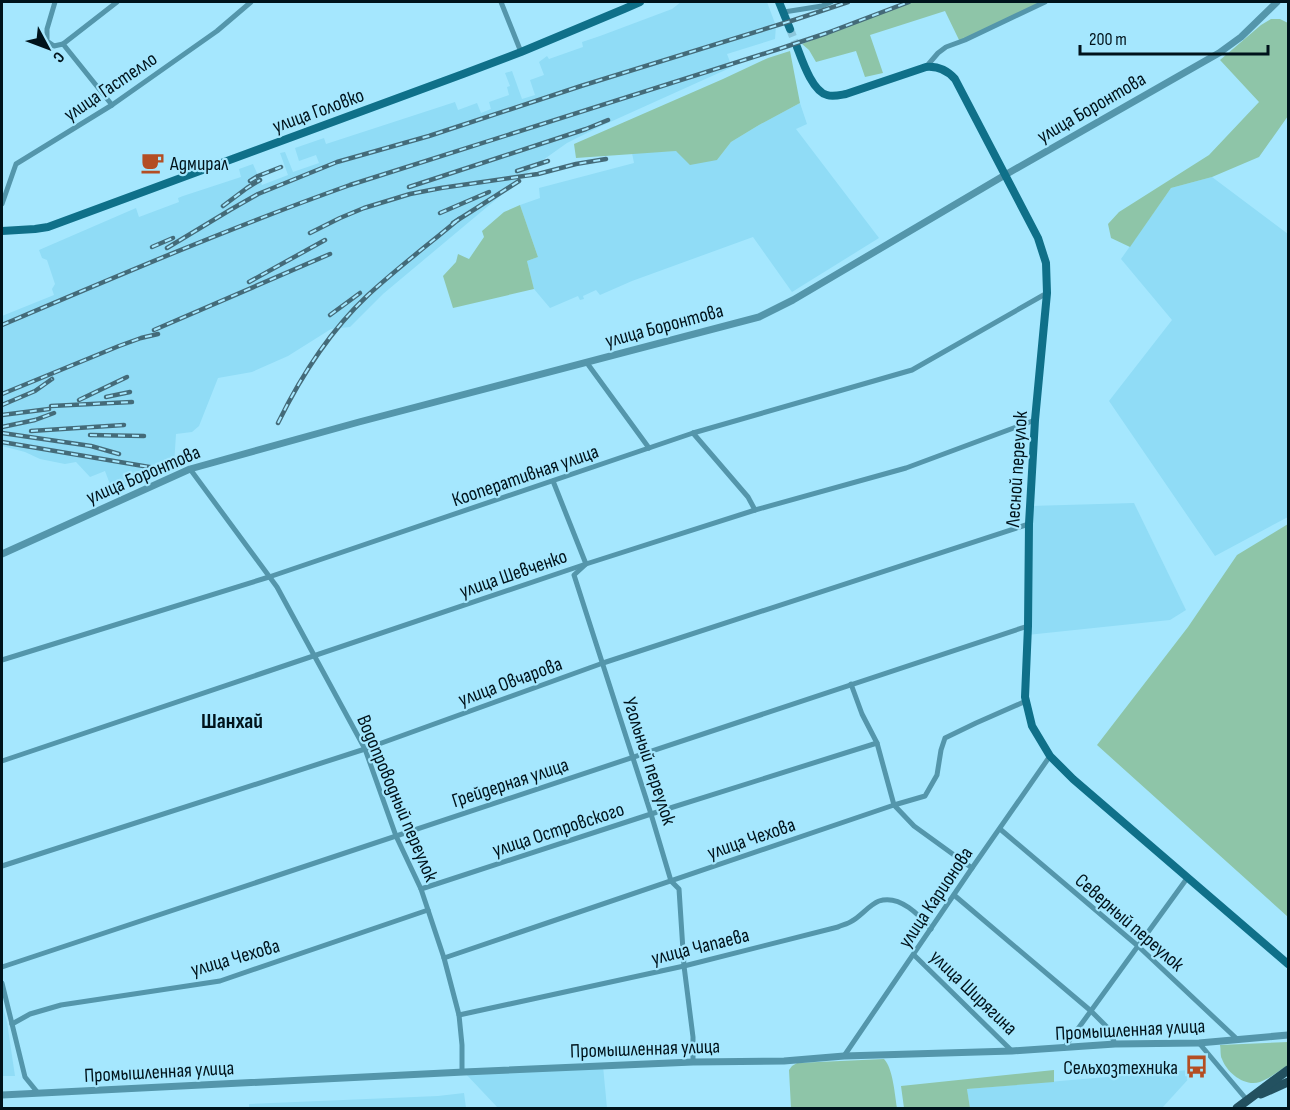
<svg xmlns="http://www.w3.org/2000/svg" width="1290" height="1110" font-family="'Sofia Sans Condensed',sans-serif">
<rect width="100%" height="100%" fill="#a5e7fe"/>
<g fill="#90dcf6">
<path d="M 681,2 L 767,2 L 776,26 L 775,39 L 727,54 L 732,67 L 599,127 L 567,143 L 543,160 L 383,294 L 350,327 L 331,329 L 288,356 L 252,372 L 218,378 L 199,426 L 192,432 L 176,434 L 174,465 L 168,472 L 122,487 L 111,487 L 105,471 L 90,477 L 76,462 L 65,464 L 40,459 L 25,452 L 2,446 L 2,316 L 54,295 L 52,289 L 55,284 L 47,260 L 42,258 L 39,250 L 136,208 L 139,217 L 179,202 L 178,198 L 183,196 L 241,177 L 239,169 L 253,164 L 262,185 L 288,175 L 280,153 L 285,152 L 293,172 L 319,163 L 316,155 L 299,161 L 295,148 L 324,138 L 326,144 L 455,102 L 458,110 L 477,103 L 481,113 L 491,109 L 489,102 L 509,95 L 507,87 L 510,86 L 505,73 L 512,71 L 522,99 L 535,95 L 530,80 L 544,75 L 539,62 L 547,56 L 549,59 L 583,47 L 582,42 L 600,36 L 672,9 Z"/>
<path d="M 800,103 L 807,124 L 796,129 L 879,238 L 792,292 L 753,237 L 632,281 L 600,295 L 596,290 L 583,296 L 584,299 L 580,300 L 578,296 L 550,308 L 534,289 L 527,261 L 538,257 L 520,205 L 540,198 L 539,188 L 634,163 L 632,153 L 676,151 L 717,160 L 731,142 L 759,125 Z"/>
<path d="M 1212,177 L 1288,234 L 1288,517 L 1215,556 L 1109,401 L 1172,320 L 1121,259 L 1171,188 Z"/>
<path d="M 1134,503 L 1186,610 L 1170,620 L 1027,635 L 1030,506 Z"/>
<path d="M 2,1004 L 7,1022 L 15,1076 L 2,1076 Z"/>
<path d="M 603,1066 L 607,1108 L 498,1108 L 464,1072 Z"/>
<path d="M 1189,1070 L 1193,1074 L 1162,1108 L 970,1108 L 967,1089 Z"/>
<path d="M 464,1093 L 466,1108 L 249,1108 L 249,1104 L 438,1096 Z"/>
</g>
<g fill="#8ec5a8">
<path d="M 908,2 L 1045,2 L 960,42 L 945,11 L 870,35 L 883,73 L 865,77 L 856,51 L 816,62 L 809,50 L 802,44 Z"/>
<path d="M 1271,19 L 1280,19 L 1288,23 L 1288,116 L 1259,157 L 1212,177 L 1171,188 L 1130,247 L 1111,238 L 1108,224 L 1119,212 L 1209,155 L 1259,102 L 1220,60 L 1261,25 Z"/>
<path d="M 790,51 L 800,103 L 759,125 L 731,142 L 717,160 L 690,165 L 676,151 L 576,158 L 574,144 L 723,79 L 768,58 Z"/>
<path d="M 520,205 L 538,257 L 527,261 L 534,289 L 453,308 L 443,276 L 456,262 L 458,254 L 469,259 L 484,237 L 482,231 L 504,212 Z"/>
<path d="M 1288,524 L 1288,917 L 1097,745 L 1188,627 L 1237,555 Z"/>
<path d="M 1288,1042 L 1288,1065 C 1280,1070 1269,1079 1260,1082 C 1245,1087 1227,1073 1222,1059 C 1220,1056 1221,1049 1220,1045 Z"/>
<path d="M 884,1059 C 893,1068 895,1096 897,1108 L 791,1108 L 789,1070 L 792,1066 L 797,1063 Z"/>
<path d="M 1054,1070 L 1054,1082 L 967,1089 L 970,1108 L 904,1108 L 901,1086 Z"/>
</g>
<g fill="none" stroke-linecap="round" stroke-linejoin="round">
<path stroke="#8cc7dc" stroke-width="8" stroke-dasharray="8 4" stroke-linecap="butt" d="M 790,29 L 797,47"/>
<g stroke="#5496ab" stroke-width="5">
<path d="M 55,2 L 47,29 L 47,41 L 54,46 L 63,44 L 112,105"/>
<path d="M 501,2 L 521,52"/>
<path d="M 784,12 L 822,6 L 831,2"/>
<path d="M 63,44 L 117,2"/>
<path d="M 926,67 L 938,53 L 946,47 L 965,40 L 1045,2"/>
<path d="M 2,204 L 16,164 L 112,105 L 217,31 L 251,2"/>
<path d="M 587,363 L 649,448"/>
<path d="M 693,433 L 748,497 L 755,510"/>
<path d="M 190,469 L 277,587 L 365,749 L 396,836 L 421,889 L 444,958 L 459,1015 L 462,1045 L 462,1072"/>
<path d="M 553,481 L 586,564 L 574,575 L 651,814 L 671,881 L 679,889 L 684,966 L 693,1037 L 693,1062"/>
<path d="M 2,660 L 269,577 L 693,433 L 912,370 L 1047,293"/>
<path d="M 851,684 L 862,714 L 877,743 L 894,805 L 914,826 L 972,868"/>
<path d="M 2,761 L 586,564 L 755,510 L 906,468 L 1035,420"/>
<path d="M 1000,829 L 1138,946 L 1238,1040"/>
<path d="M 2,866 L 365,749 L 603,663 L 1029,524"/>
<path d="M 421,889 L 651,814 L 877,743"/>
<path d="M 954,895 L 1091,1011 L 1108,1028 L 1115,1044"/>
<path d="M 914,955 L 1012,1051"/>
<path d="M 444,958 L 894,805 L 925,796 L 937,775 L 941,750 L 945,738 L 976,723 L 1026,701"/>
<path d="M 2,967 L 1028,626"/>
<path d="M 2,983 L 25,1077 L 38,1093"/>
<path d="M 459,1015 L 684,966 L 838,927 C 842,925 848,924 852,921 C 861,916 869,905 879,901 C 900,894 920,916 931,929"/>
<path d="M 12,1024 L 30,1014 L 61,1005 L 220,981 L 428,910"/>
<path d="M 1199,1043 L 1247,1100"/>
<path d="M 1064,1048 L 1188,877"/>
<path d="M 844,1056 L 972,868 L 1050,756"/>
</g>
<g stroke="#5496ab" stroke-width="7">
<path d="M 2,554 L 190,469 L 359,422 L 759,317 L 793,300 L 1005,175 L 1219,53 L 1241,37 L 1277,2"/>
<path d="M 2,1095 L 464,1072 L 693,1062 L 784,1061 L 844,1056 L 1012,1051 L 1115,1044 L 1199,1043 L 1288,1035"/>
</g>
<g stroke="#0f7089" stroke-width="8">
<path d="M 779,2 L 790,29"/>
<path d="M 797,47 C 802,60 812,91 827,95 C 833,97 840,95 846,94 L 926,67 C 938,66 947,70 955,79 L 1038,238 L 1046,263 L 1047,293 L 1035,420 L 1029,524 L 1028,626 L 1025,697 L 1032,726 L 1050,756 L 1073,779 L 1288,964"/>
<path d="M 2,231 L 35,229 L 48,227 L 463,74 L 521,52 L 624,9 L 640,2"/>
</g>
<g stroke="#235160" stroke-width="9">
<path d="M 1261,1094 L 1288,1082"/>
<path d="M 1237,1108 L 1288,1070"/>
</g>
<defs>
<g id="rail">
<path d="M 517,171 L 548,161"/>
<path d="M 250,181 L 258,176 L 281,167"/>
<path d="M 409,187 L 586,129 L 608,120"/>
<path d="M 223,206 L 247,188 L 260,180"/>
<path d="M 440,213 L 489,192"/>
<path d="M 453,223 L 519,181"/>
<path d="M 310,233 L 340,218 L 364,208 L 410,194 L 441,188 L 538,174 L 576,164 L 606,159"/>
<path d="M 152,247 L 173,238"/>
<path d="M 167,248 L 230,210 L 258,194 L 337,162 L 429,136 L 581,86 L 794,20 L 848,2"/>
<path d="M 249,282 L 325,240"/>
<path d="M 330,315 L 360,293"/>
<path d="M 2,325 C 117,276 232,227 350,185 L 782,48 L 827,33 L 909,2"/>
<path d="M 154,330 L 330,254"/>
<path d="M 2,394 L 119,346 L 141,338 L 158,334"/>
<path d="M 106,397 L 130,392"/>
<path d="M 79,400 L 127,377"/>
<path d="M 2,405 L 35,391 L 52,379"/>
<path d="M 51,406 L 132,402"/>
<path d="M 2,415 L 49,409"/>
<path d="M 278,423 C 301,376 329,332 367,296 C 396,269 428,245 459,219"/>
<path d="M 2,427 L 35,420 L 54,413"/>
<path d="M 31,431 L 124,425"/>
<path d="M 2,433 L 91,446 L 119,454"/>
<path d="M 90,435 L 144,436"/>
<path d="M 2,442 L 161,469"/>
</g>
</defs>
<use href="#rail" stroke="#446b79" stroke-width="4.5"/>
<use href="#rail" stroke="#a5e7fe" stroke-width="2" stroke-dasharray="7" stroke-linecap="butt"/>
</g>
<defs>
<symbol id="cafe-bare" viewBox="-9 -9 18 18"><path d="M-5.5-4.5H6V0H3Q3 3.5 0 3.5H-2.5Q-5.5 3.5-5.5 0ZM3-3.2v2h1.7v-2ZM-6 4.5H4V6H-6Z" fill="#b44e23" stroke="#a5e7fe" stroke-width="2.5" paint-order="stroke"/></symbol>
<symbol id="bus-bare" viewBox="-9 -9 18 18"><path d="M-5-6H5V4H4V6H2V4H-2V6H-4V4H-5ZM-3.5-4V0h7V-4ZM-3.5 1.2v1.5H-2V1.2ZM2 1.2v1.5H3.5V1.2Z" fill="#b44e23" stroke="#a5e7fe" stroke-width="2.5" paint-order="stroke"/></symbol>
</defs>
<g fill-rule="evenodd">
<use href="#cafe-bare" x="136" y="146" width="33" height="33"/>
<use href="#bus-bare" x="1180" y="1050" width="33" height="33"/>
</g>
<g text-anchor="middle" stroke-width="4.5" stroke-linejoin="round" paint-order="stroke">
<g font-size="20" fill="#00131b" stroke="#a5e7fe">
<text transform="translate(110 86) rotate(-34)" y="7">улица Гастелло</text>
<text transform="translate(1091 107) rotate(-30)" y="7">улица Боронтова</text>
<text transform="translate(318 110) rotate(-20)" y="7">улица Головко</text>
<text transform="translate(664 325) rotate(-15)" y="7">улица Боронтова</text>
<text transform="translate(1016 469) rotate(-86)" y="7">Лесной переулок</text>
<text transform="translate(143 474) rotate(-23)" y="7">улица Боронтова</text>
<text transform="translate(525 475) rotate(-19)" y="7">Кооперативная улица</text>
<text transform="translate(513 573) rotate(-19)" y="7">улица Шевченко</text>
<text transform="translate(510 681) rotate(-20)" y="7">улица Овчарова</text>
<text transform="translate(650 761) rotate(72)" y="7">Угольный переулок</text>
<text transform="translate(510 782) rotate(-18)" y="7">Грейдерная улица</text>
<text transform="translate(398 798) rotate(67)" y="7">Водопроводный переулок</text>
<text transform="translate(558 829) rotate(-18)" y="7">улица Островского</text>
<text transform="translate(751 838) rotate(-19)" y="7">улица Чехова</text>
<text transform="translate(935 897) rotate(-56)" y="7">улица Карионова</text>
<text transform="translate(1130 922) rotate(41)" y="7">Северный переулок</text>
<text transform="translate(700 946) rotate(-14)" y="7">улица Чапаева</text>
<text transform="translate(235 957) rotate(-16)" y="7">улица Чехова</text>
<text transform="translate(974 992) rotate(44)" y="7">улица Ширягина</text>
<text transform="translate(1130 1029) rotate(-3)" y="7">Промышленная улица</text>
<text transform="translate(645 1048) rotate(-2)" y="7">Промышленная улица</text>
<text transform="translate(159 1071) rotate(-3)" y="7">Промышленная улица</text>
</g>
<g font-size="20" fill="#00131b" stroke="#a5e7fe" text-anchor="start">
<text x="170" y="170">Адмирал</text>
<text x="1178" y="1074" text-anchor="end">Сельхозтехника</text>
</g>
<g font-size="22" font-weight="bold" fill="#00131b" stroke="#a5e7fe">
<text x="232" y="728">Шанхай</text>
</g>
</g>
<rect width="1290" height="1110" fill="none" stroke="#00131b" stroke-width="6"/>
<g transform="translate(48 48) rotate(131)" stroke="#a5e7fe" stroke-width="4.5" paint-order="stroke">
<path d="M0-4.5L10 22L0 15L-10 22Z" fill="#00131b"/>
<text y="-9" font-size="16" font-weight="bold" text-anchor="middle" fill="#00131b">С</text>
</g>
<path d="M1080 45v9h188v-9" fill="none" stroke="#00131b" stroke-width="3"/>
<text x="1089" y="45" font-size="18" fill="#00131b" stroke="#a5e7fe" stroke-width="4.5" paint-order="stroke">200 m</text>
</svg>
